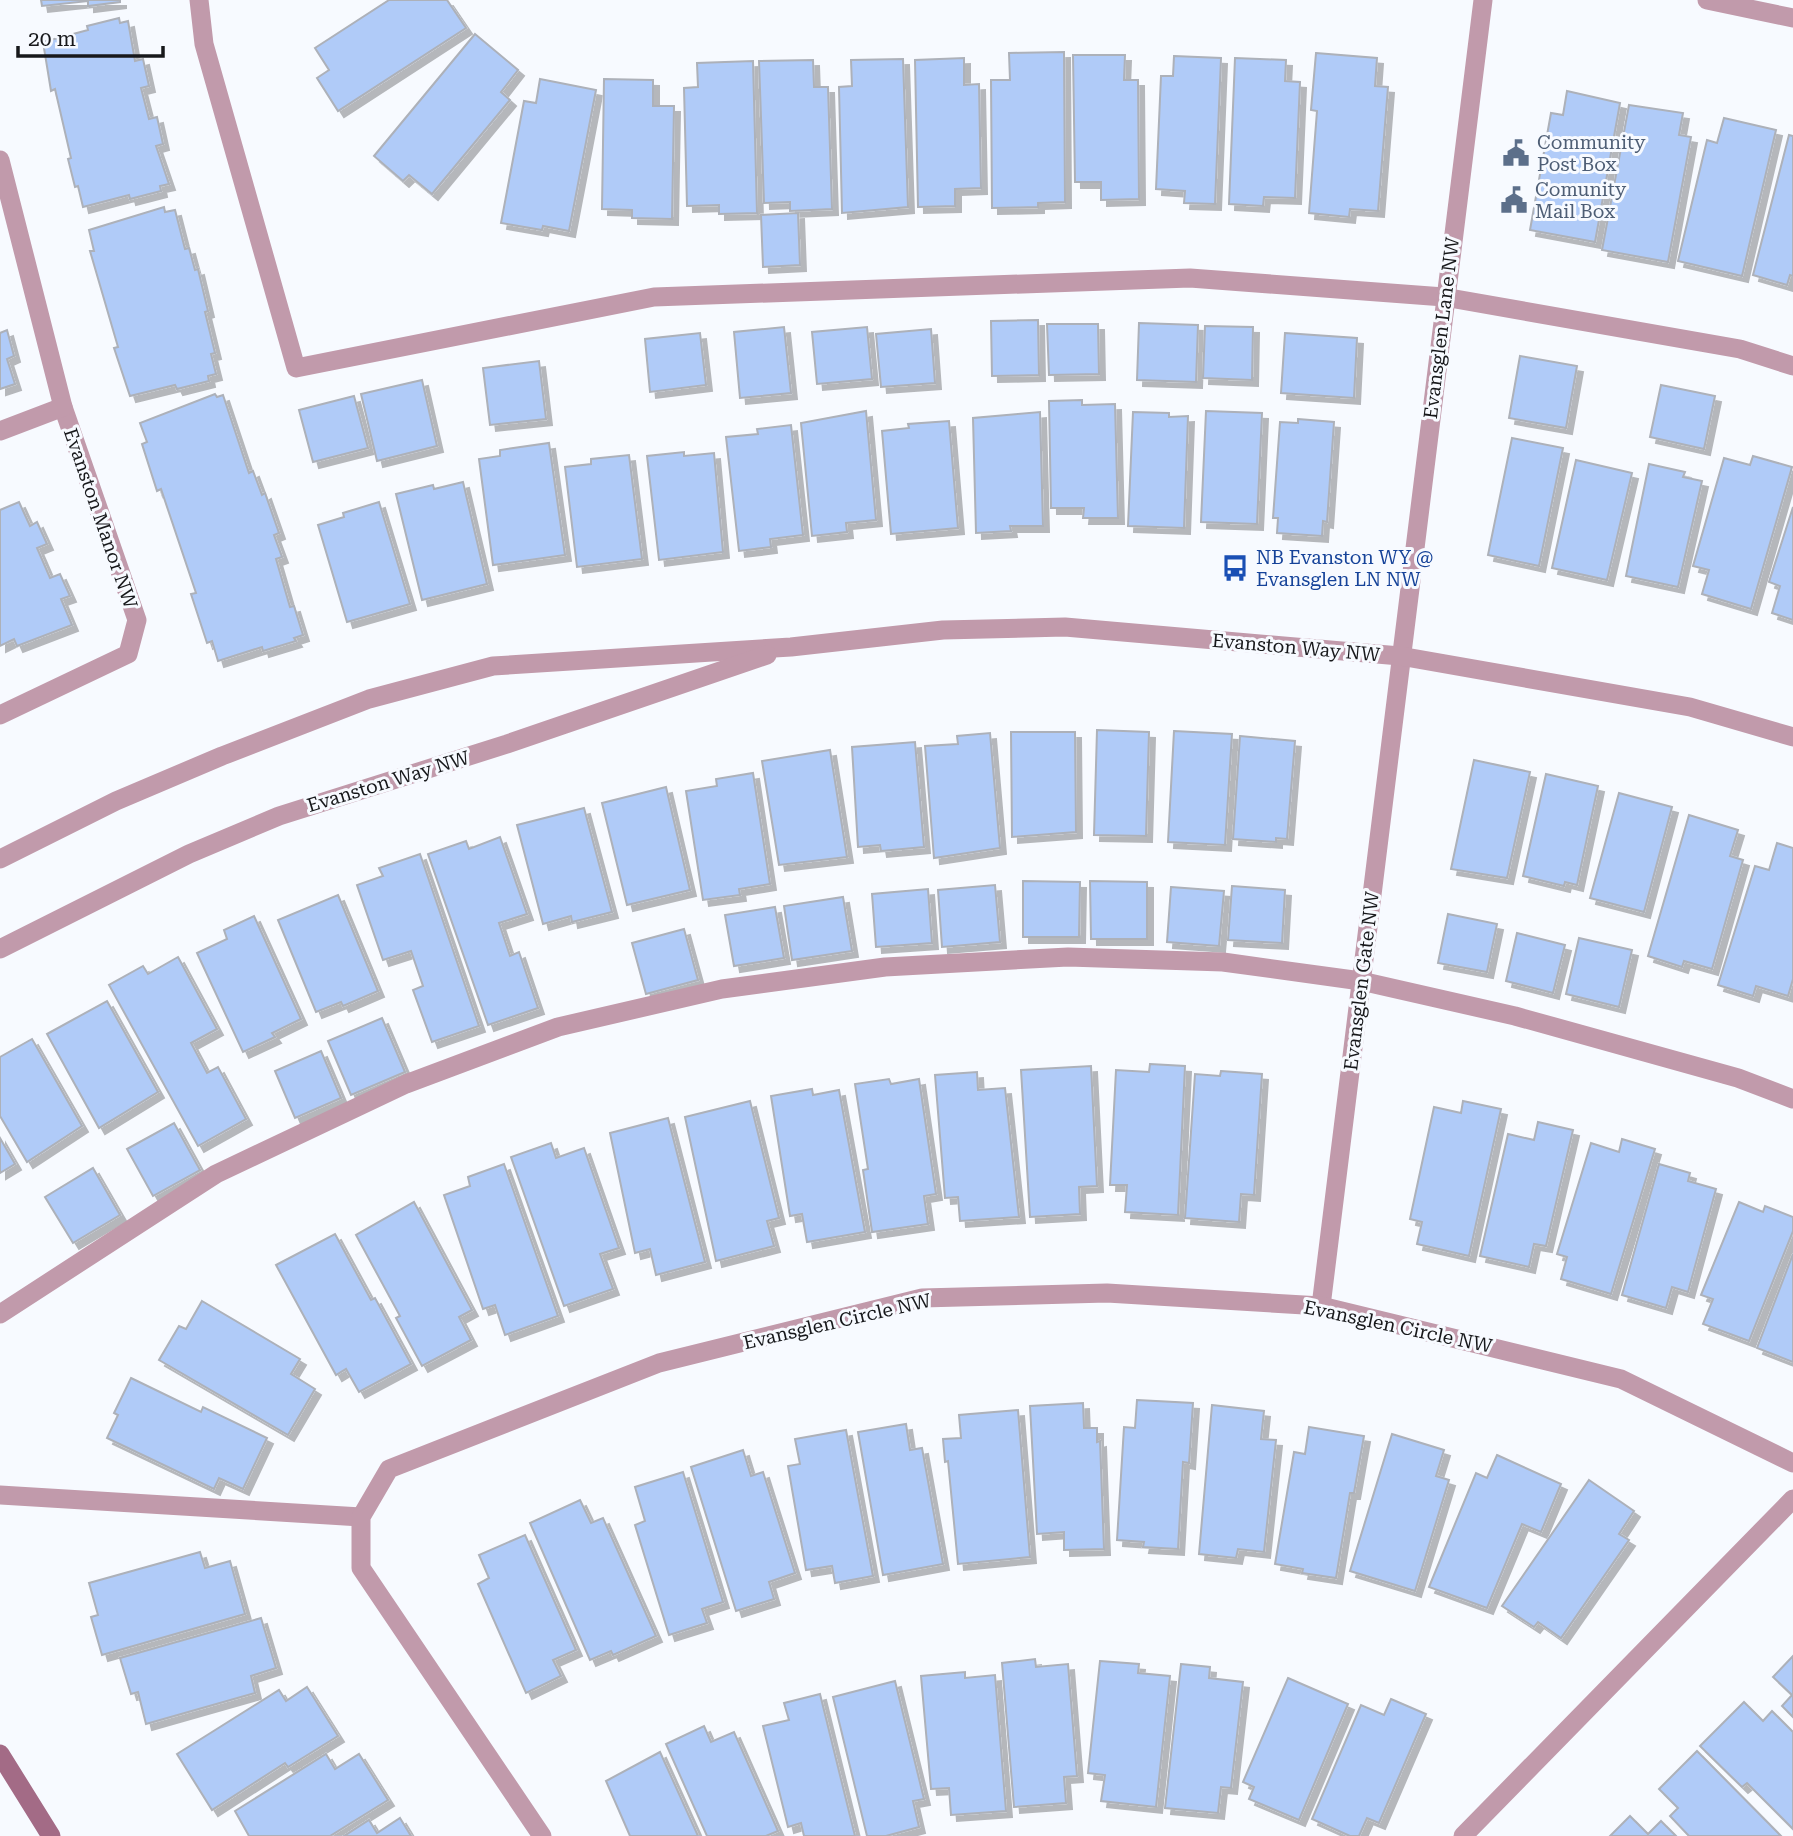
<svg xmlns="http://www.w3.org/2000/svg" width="1793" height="1836" font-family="'Roboto Serif',serif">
<defs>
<filter id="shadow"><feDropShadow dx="6" dy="6" stdDeviation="0" flood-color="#0004"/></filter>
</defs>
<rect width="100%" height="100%" fill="#f7faff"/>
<g fill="#b0cbf8" stroke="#adb1b9" stroke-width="2" filter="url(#shadow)">
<path d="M 41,0 L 120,0 L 120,2 L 88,6 L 88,1 L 42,6 Z"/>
<path d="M 389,0 L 447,0 L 466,28 L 338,111 L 317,78 L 329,70 L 315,48 Z"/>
<path d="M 119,18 L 120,23 L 128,21 L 135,61 L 143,59 L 149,86 L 141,88 L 149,119 L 157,117 L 163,144 L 156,146 L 169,184 L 160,186 L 161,191 L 130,199 L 129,195 L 83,207 L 78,186 L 75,187 L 68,159 L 71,158 L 55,89 L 51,91 L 43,42 L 88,30 L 87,26 Z"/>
<path d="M 475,34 L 518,70 L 501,92 L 510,100 L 432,194 L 409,175 L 403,181 L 374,156 Z"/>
<path d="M 1064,52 L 1065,202 L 1038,203 L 1038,207 L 992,208 L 991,80 L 1010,80 L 1009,53 Z"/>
<path d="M 1316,53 L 1377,58 L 1375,86 L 1388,87 L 1378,211 L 1350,209 L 1349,217 L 1309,213 L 1317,111 L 1311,110 Z"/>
<path d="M 1073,55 L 1125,55 L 1124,80 L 1138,80 L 1139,199 L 1101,200 L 1101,182 L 1075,182 Z"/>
<path d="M 1174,56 L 1221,58 L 1215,204 L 1184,203 L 1185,191 L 1156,189 L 1161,76 L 1173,76 Z"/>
<path d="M 964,58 L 964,85 L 979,84 L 981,188 L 955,189 L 955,206 L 918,207 L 915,60 Z"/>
<path d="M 1235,58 L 1286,60 L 1285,81 L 1300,82 L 1295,198 L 1264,197 L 1263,206 L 1229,204 Z"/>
<path d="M 903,59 L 908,207 L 842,213 L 839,87 L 852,86 L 851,60 Z"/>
<path d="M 813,60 L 814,87 L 828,87 L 832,209 L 790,211 L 790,202 L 764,203 L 759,61 Z"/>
<path d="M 753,61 L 757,213 L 719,214 L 719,205 L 687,206 L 684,88 L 698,87 L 697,63 Z"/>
<path d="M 540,79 L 596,90 L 569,231 L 543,226 L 542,230 L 501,223 L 524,101 L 536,103 Z"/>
<path d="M 604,79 L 653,80 L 653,106 L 674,106 L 672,219 L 632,218 L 632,210 L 602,209 Z"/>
<path d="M 1567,91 L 1620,103 L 1595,242 L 1530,230 L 1551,113 L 1563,115 Z"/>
<path d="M 1629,105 L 1683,113 L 1679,135 L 1691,137 L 1668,262 L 1602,250 Z"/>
<path d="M 1724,118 L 1776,130 L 1742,276 L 1678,261 L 1707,140 L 1717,143 Z"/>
<path d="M 1789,135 L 1793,136 L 1793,276 L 1790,275 L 1787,285 L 1753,275 Z"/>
<path d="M 164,207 L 165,212 L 175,210 L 185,249 L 189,248 L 195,270 L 198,269 L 208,311 L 205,312 L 215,353 L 211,354 L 216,374 L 208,376 L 209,381 L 177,389 L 175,385 L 130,396 L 114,348 L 118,347 L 90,251 L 94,251 L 89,230 Z"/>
<path d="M 798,213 L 800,265 L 763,267 L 761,215 Z"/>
<path d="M 1038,320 L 1039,375 L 992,376 L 991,321 Z"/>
<path d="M 1139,323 L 1198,325 L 1196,382 L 1137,380 Z"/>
<path d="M 1047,324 L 1098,324 L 1099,374 L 1049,375 Z"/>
<path d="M 1205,326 L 1253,327 L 1252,380 L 1203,378 Z"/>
<path d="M 784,327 L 791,393 L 740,398 L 734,332 Z"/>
<path d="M 867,327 L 872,379 L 817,384 L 812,332 Z"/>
<path d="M 931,329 L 935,383 L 881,387 L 876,334 Z"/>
<path d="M 7,330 L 14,356 L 7,359 L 15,384 L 0,389 L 0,333 Z"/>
<path d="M 700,333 L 706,385 L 650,392 L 645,339 Z"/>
<path d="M 1285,333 L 1357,338 L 1354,398 L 1281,393 Z"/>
<path d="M 1520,356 L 1577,366 L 1566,428 L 1509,418 Z"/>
<path d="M 539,361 L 546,419 L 490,425 L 483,368 Z"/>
<path d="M 422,380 L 437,446 L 377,461 L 361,394 Z"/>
<path d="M 1661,385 L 1715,396 L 1704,449 L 1650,437 Z"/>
<path d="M 215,394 L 217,397 L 223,395 L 249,473 L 253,471 L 262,495 L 265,493 L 279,533 L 274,535 L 282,557 L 276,559 L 290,607 L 294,606 L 303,635 L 294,638 L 296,641 L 263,651 L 262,647 L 218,661 L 212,641 L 207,643 L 191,594 L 196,593 L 161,489 L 157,491 L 142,444 L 147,442 L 140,423 Z"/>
<path d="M 354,396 L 368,448 L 313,462 L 299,410 Z"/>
<path d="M 1082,400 L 1082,405 L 1115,404 L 1118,518 L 1083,518 L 1084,508 L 1051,508 L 1049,401 Z"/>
<path d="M 866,411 L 876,520 L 846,523 L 847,532 L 812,536 L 801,423 Z"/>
<path d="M 1206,411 L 1262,413 L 1257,524 L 1201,522 Z"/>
<path d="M 1040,412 L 1043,526 L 1010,526 L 1011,531 L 976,533 L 973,418 Z"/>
<path d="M 1133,412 L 1169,413 L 1169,417 L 1188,416 L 1184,528 L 1128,526 Z"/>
<path d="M 1298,419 L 1334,422 L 1327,522 L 1323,521 L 1322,536 L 1277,533 L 1278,518 L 1273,518 L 1280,422 L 1298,423 Z"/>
<path d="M 949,421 L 958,528 L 891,534 L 882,431 L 909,428 L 908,424 Z"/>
<path d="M 791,425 L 803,535 L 770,539 L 771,547 L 739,551 L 726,437 L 758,434 L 757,429 Z"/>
<path d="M 1512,438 L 1563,448 L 1539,566 L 1488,555 Z"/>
<path d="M 549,443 L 565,555 L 493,565 L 479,459 L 500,456 L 500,450 Z"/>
<path d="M 684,452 L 684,456 L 714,453 L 723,552 L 659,560 L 647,456 Z"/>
<path d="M 629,455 L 642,559 L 577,567 L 565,467 L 591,464 L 591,459 Z"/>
<path d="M 1753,456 L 1792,467 L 1751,609 L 1702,594 L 1709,570 L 1693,566 L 1724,458 L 1750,465 Z"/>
<path d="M 1576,460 L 1632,473 L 1607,580 L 1552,568 Z"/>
<path d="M 1649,464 L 1685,472 L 1683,477 L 1702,481 L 1678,587 L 1626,576 Z"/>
<path d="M 463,482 L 487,584 L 422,600 L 396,494 L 433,485 L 434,489 Z"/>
<path d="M 19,502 L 30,526 L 37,522 L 47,544 L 37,548 L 50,578 L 60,574 L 70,596 L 61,599 L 72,625 L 17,646 L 14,639 L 0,646 L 0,510 Z"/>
<path d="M 379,502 L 410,604 L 347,622 L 318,525 L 344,517 L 343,513 Z"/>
<path d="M 1793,507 L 1793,620 L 1772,613 L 1780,586 L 1769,582 Z"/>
<path d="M 1097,730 L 1149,732 L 1146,836 L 1094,835 Z"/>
<path d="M 1174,731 L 1232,734 L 1225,845 L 1168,842 Z"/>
<path d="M 1011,732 L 1075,732 L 1076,832 L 1012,837 Z"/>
<path d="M 990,733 L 1000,848 L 934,858 L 925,746 L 958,744 L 957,736 Z"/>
<path d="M 1240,736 L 1295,741 L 1287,839 L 1276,838 L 1276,842 L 1233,839 Z"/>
<path d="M 915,742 L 924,847 L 881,851 L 880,845 L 858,847 L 852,747 Z"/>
<path d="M 830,750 L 847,857 L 779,865 L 762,761 Z"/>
<path d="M 1474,760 L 1530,772 L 1507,878 L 1451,869 Z"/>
<path d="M 753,773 L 770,884 L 739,889 L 740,895 L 703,900 L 686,791 L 717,786 L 716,779 Z"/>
<path d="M 1546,774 L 1598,786 L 1577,885 L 1565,882 L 1564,886 L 1523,876 Z"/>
<path d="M 666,787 L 690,890 L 627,905 L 602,803 Z"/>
<path d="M 1619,793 L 1672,807 L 1644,912 L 1590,898 Z"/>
<path d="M 584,808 L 612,912 L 572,922 L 571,916 L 543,924 L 517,825 Z"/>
<path d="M 1689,815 L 1738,830 L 1730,856 L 1743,860 L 1712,969 L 1684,961 L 1682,967 L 1648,956 Z"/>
<path d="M 500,837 L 527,914 L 499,923 L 510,956 L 519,952 L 538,1008 L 488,1025 L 428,854 L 466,841 L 469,849 Z"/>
<path d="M 1777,843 L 1793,848 L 1793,979 L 1788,996 L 1756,986 L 1753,996 L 1718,985 L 1755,866 L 1769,870 Z"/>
<path d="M 420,854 L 479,1026 L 432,1042 L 413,990 L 423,986 L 411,951 L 383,960 L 357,885 L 383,876 L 379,868 Z"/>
<path d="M 1023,881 L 1080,882 L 1079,937 L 1023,937 Z"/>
<path d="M 1090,881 L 1147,882 L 1147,939 L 1091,939 Z"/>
<path d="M 995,885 L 1000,942 L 942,947 L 938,890 Z"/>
<path d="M 1232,886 L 1285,890 L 1282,943 L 1228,940 Z"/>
<path d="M 1171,887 L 1224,891 L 1219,946 L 1167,942 Z"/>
<path d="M 928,889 L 932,943 L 876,947 L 872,894 Z"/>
<path d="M 338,895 L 378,991 L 343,1006 L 341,1002 L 316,1012 L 278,920 Z"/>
<path d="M 843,897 L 852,951 L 792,960 L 784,906 Z"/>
<path d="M 775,907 L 784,958 L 734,966 L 725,915 Z"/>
<path d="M 1448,914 L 1497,924 L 1487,972 L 1438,963 Z"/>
<path d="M 254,916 L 301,1019 L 272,1033 L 275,1037 L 243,1052 L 197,953 L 227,939 L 224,930 Z"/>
<path d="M 684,929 L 698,980 L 646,994 L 632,943 Z"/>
<path d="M 1517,933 L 1565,945 L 1553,993 L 1506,981 Z"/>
<path d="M 1579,938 L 1632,950 L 1619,1007 L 1566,994 Z"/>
<path d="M 178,957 L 217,1029 L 191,1043 L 207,1073 L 218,1067 L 246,1119 L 198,1146 L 109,985 L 143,966 L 148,974 Z"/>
<path d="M 107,1001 L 158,1092 L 99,1128 L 47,1034 Z"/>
<path d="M 382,1018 L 405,1072 L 351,1095 L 328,1041 Z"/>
<path d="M 32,1039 L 82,1126 L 27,1162 L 0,1116 L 0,1057 Z"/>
<path d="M 321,1051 L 341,1098 L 295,1118 L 275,1071 Z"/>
<path d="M 1150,1064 L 1185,1066 L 1178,1215 L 1125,1212 L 1127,1185 L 1110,1185 L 1116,1070 L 1149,1072 Z"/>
<path d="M 1091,1066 L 1097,1186 L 1079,1187 L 1080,1214 L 1030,1217 L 1021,1070 Z"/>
<path d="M 1221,1071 L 1262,1074 L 1254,1195 L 1241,1194 L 1239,1222 L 1185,1218 L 1195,1074 L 1220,1076 Z"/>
<path d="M 977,1072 L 978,1090 L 1005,1088 L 1019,1217 L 960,1221 L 958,1197 L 945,1198 L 935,1075 Z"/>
<path d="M 889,1079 L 891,1084 L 919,1079 L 936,1194 L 924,1196 L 928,1224 L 872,1232 L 863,1170 L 868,1169 L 855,1084 Z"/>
<path d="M 812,1089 L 813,1095 L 839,1090 L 865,1232 L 807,1242 L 802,1214 L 790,1216 L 771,1096 Z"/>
<path d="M 750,1101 L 779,1218 L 767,1221 L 774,1246 L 716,1261 L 685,1117 Z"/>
<path d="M 1463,1101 L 1501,1109 L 1469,1256 L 1417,1244 L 1422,1222 L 1410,1219 L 1434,1107 L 1461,1113 Z"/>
<path d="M 668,1118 L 705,1262 L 656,1275 L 650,1249 L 635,1253 L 610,1133 Z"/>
<path d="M 1538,1122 L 1573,1130 L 1546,1246 L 1534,1244 L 1529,1267 L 1480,1256 L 1508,1134 L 1534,1140 Z"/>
<path d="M 174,1123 L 200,1170 L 153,1196 L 127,1149 Z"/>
<path d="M 0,1138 L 15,1164 L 0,1173 Z"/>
<path d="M 1622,1139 L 1655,1149 L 1611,1294 L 1561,1279 L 1567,1257 L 1557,1254 L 1591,1143 L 1619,1152 Z"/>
<path d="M 551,1143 L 556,1158 L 584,1148 L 619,1248 L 600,1254 L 613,1289 L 564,1306 L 511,1157 Z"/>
<path d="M 504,1164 L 558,1316 L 505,1335 L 495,1305 L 483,1309 L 444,1195 L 470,1186 L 468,1177 Z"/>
<path d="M 1659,1164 L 1690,1173 L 1688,1181 L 1716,1189 L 1688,1292 L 1672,1287 L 1666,1308 L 1622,1295 Z"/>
<path d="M 93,1168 L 120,1215 L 73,1243 L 45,1197 Z"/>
<path d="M 414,1202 L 472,1310 L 459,1317 L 471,1340 L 422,1366 L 396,1318 L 400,1316 L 356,1235 Z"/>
<path d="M 1739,1202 L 1763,1212 L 1765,1206 L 1793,1217 L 1793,1231 L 1749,1341 L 1703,1324 L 1713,1299 L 1701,1295 Z"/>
<path d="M 335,1234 L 371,1300 L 375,1298 L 411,1364 L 359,1392 L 346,1369 L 336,1375 L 276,1265 Z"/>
<path d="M 1793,1254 L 1793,1362 L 1757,1348 Z"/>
<path d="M 202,1301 L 300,1359 L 291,1374 L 315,1389 L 288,1435 L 159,1360 L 179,1326 L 186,1329 Z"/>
<path d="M 131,1378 L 201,1412 L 203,1407 L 267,1438 L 243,1489 L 219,1478 L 214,1489 L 107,1438 L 118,1415 L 114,1413 Z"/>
<path d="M 1137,1400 L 1193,1403 L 1189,1463 L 1183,1462 L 1178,1549 L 1143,1547 L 1144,1542 L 1117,1540 L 1124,1427 L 1135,1428 Z"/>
<path d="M 1083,1403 L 1084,1428 L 1097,1428 L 1097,1442 L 1100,1441 L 1104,1549 L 1064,1550 L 1064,1532 L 1037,1534 L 1030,1406 Z"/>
<path d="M 1212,1405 L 1264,1411 L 1261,1439 L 1276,1440 L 1264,1552 L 1238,1549 L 1236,1558 L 1199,1554 Z"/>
<path d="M 1018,1410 L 1030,1557 L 958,1564 L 948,1461 L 945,1462 L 943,1439 L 961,1438 L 959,1415 Z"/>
<path d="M 906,1424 L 910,1450 L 922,1448 L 943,1564 L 883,1575 L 858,1432 Z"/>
<path d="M 1309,1427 L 1364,1436 L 1354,1493 L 1350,1493 L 1336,1578 L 1302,1573 L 1303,1569 L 1275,1564 L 1294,1452 L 1305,1454 Z"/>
<path d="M 846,1430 L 873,1576 L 835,1583 L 832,1566 L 806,1570 L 788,1466 L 800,1464 L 795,1439 Z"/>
<path d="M 1392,1434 L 1444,1450 L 1436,1476 L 1449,1480 L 1415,1591 L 1350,1571 Z"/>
<path d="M 743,1450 L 751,1476 L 763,1472 L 795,1573 L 769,1582 L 774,1599 L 736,1611 L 691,1467 Z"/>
<path d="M 1497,1455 L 1561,1484 L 1541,1532 L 1522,1524 L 1487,1608 L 1429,1587 L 1476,1473 L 1487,1478 Z"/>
<path d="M 683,1472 L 723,1602 L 702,1609 L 707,1623 L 669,1635 L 635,1525 L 645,1521 L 635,1487 Z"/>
<path d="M 1589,1480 L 1634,1511 L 1619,1534 L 1629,1540 L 1561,1638 L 1538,1622 L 1534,1627 L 1502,1606 Z"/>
<path d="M 580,1500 L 591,1523 L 603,1518 L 656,1636 L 613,1655 L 611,1651 L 590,1660 L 530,1523 Z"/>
<path d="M 525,1535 L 576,1650 L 553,1660 L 561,1676 L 526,1693 L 478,1584 L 489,1578 L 479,1555 Z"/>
<path d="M 200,1552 L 205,1568 L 230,1561 L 245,1614 L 102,1655 L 91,1617 L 98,1615 L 89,1583 Z"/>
<path d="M 261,1618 L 276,1668 L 251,1676 L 255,1693 L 146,1724 L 138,1692 L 131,1694 L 120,1658 Z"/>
<path d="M 1793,1656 L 1793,1717 L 1782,1706 L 1792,1695 L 1773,1677 Z"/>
<path d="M 1035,1659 L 1036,1667 L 1068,1664 L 1077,1776 L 1064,1777 L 1066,1803 L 1014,1807 L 1002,1663 Z"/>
<path d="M 1100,1661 L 1139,1664 L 1138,1673 L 1170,1676 L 1156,1807 L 1101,1801 L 1105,1775 L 1088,1773 Z"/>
<path d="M 1181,1664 L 1210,1667 L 1209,1678 L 1243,1682 L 1231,1788 L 1221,1787 L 1218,1813 L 1165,1808 Z"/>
<path d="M 965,1672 L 965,1678 L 995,1675 L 1006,1811 L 951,1815 L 949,1788 L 931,1789 L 921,1676 Z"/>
<path d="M 1288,1678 L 1348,1704 L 1299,1820 L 1249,1799 L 1254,1787 L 1243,1782 Z"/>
<path d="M 895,1681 L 924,1799 L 913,1801 L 919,1827 L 886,1836 L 867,1836 L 833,1697 Z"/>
<path d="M 307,1687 L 338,1736 L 288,1767 L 285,1763 L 212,1810 L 177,1754 L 279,1690 L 286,1701 Z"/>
<path d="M 820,1694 L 855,1836 L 804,1836 L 801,1823 L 788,1827 L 763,1726 L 789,1720 L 784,1703 Z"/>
<path d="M 1391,1699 L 1426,1714 L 1379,1823 L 1367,1818 L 1359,1836 L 1350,1836 L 1312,1819 L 1361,1705 L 1384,1715 Z"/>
<path d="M 1744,1702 L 1763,1721 L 1772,1711 L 1793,1732 L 1793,1829 L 1747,1783 L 1742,1787 L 1700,1746 Z"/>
<path d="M 704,1726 L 711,1742 L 734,1732 L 778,1831 L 766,1836 L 707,1836 L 666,1744 Z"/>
<path d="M 1697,1751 L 1781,1836 L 1689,1836 L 1670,1816 L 1678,1808 L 1659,1789 Z"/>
<path d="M 660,1752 L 698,1836 L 630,1836 L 606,1781 Z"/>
<path d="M 326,1754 L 335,1769 L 359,1754 L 388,1800 L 330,1836 L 249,1836 L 235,1811 Z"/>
<path d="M 1630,1816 L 1648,1834 L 1661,1821 L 1676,1836 L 1610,1836 Z"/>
<path d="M 400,1818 L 411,1836 L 344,1836 L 369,1820 L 377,1833 Z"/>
</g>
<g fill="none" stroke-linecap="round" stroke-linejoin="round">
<g stroke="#c19aab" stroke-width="19">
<path d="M 199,0 L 204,44 L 296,368 L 654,297 L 1190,278 L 1444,297 L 1740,349 L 1793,366"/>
<path d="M 0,160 L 63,407 L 137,620 L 128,654 L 0,715"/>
<path d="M 0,431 L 63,407"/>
<path d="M 0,1314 L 216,1174 L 406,1084 L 558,1027 L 722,989 L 885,967 L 1068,957 L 1223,962 L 1361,981 L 1515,1016 L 1738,1078 L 1793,1099"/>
<path d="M 0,1495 L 361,1517"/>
</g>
<g stroke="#c19aab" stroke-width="19">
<path d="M 1707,0 L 1793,18"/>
<path d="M 1321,1306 L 1483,0"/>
<path d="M 542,1836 L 361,1568 L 361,1517 L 389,1469 L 659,1363 L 922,1298 L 1107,1293 L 1321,1306 L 1621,1379 L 1793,1463"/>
<path d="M 1463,1836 L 1793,1499"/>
</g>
<g stroke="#c19aab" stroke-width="19">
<path d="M 0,859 L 116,801 L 222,756 L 369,699 L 493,666 L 791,647 L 943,630 L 1065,627 L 1400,656 L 1690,707 L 1793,737"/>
<path d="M 0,949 L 189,854 L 279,816 L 507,744 L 767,655"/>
</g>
<path stroke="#a36b86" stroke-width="19" d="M 0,1754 L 51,1836"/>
</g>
<defs>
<symbol id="civic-bare" viewBox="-9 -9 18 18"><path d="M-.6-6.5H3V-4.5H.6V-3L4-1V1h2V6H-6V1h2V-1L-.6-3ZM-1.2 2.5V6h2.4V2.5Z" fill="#5c6f8a" stroke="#f7faff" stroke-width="2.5" paint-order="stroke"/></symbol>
<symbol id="bus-bare" viewBox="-9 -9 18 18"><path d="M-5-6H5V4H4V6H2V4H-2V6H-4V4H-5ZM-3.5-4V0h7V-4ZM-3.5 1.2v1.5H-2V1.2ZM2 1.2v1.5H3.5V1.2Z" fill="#1a4fb4" stroke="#f7faff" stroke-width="2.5" paint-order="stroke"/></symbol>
</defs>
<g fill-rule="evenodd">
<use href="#civic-bare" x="1497" y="134" width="38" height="38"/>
<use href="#civic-bare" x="1495" y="181" width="38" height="38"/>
<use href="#bus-bare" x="1216" y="549" width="38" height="38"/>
</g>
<g text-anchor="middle" stroke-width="6" stroke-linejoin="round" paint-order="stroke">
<g font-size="19" fill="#4e5e75" stroke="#f7faff" text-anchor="start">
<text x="1537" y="149">Community<tspan x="1537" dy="22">Post Box</tspan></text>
<text x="1535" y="196">Comunity<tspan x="1535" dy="22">Mail Box</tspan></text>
</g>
<g font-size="19" fill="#17181b" stroke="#f7faff">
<text transform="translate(1441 328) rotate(-83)" y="7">Evansglen Lane NW</text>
<text transform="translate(101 518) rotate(71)" y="7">Evanston Manor NW</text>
<text transform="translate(1296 647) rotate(5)" y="7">Evanston Way NW</text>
<text transform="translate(388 781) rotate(-17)" y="7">Evanston Way NW</text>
<text transform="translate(1361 981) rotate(-83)" y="7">Evansglen Gate NW</text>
<text transform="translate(837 1321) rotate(-13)" y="7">Evansglen Circle NW</text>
<text transform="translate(1398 1326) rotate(12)" y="7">Evansglen Circle NW</text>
</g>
<g font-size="19" fill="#164399" stroke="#f7faff" text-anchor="start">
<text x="1256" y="564">NB Evanston WY @<tspan x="1256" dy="22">Evansglen LN NW</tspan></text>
</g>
</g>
<path d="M18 46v10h145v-10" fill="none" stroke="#17181b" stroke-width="3.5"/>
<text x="28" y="46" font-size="21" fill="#17181b" stroke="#f7faff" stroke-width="5" paint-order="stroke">20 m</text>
</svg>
